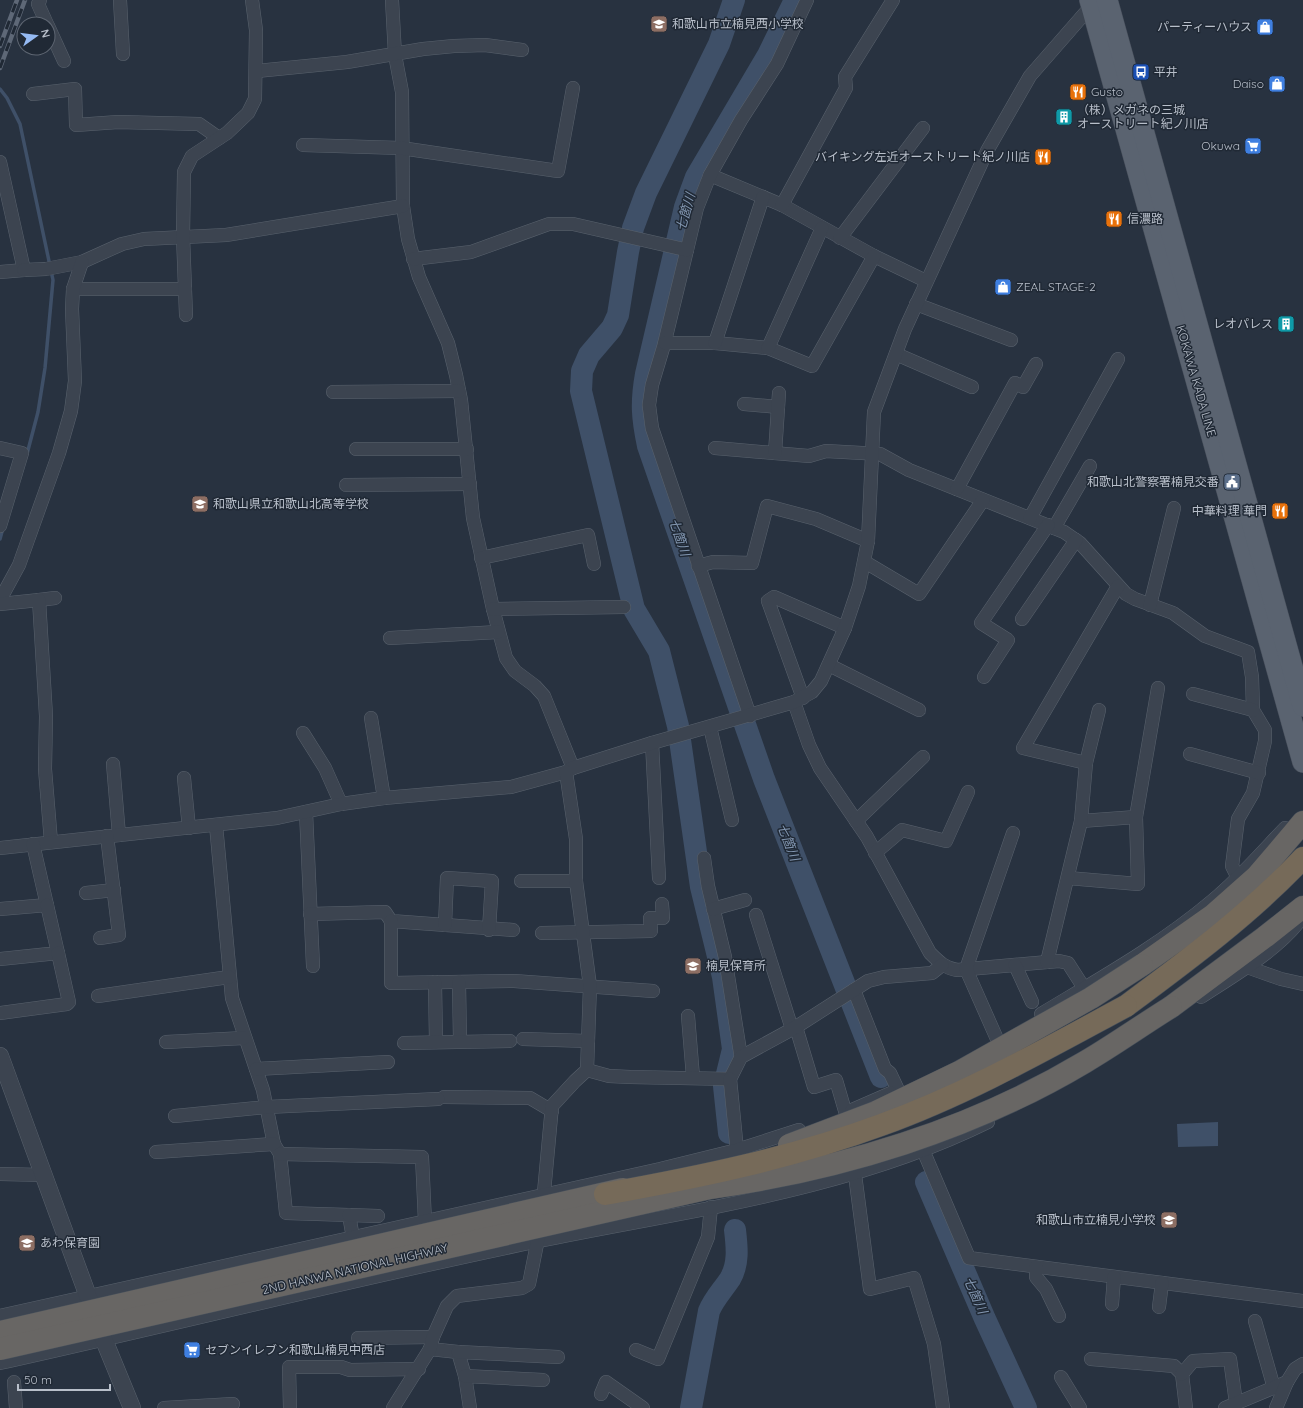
<svg xmlns="http://www.w3.org/2000/svg" width="1303" height="1408" font-family="Quicksand,'Noto Sans JP',sans-serif">
<rect width="100%" height="100%" fill="#283240"/>
<path fill="#3f5068" d="M 1218,1122 L 1218,1146 L 1178,1147 L 1177,1124 Z"/>
<g fill="none" stroke-linecap="round" stroke-linejoin="round">
<g stroke="#3f5068" stroke-width="3.5">
<path d="M 0,89 L 7,98 L 20,124 L 53,280 L 45,368 L 38,412 L 27,454"/>
<path d="M 0,539 L 3,528"/>
</g>
<g stroke="#3f5068" stroke-width="22">
<path d="M 795,0 L 768,55 L 696,177 L 685,207 L 646,374 C 641,402 642,418 648,446 L 764,779 L 881,1077"/>
<path d="M 729,1133 L 724,1086 L 733,1049 L 723,977 L 701,887 L 678,726 L 659,651 L 634,609 L 581,391 L 582,371 L 589,355 L 612,328 L 618,315 L 628,252 L 633,228 L 646,193 L 719,44 L 734,0"/>
<path d="M 926,1182 L 985,1319 L 1026,1408"/>
<path d="M 691,1408 L 709,1311 C 714,1299 722,1291 730,1279 C 739,1264 737,1247 735,1230"/>
</g>
<defs>
<g id="minor">
<path d="M 40,0 L 38,4 L 47,24"/>
<path d="M 120,0 L 123,54"/>
<path d="M 392,0 L 395,55 L 402,92 L 403,206 L 408,239 L 419,277 L 448,343 L 456,375 L 461,400 L 473,518 L 493,609 L 506,658 L 515,671 L 535,686 L 544,696 L 573,768"/>
<path d="M 48,26 L 64,61"/>
<path d="M 257,71 L 347,62 L 423,49 L 454,46 L 485,45 L 522,50"/>
<path d="M 33,94 L 75,89 L 76,125 L 118,122 L 199,124 L 219,138"/>
<path d="M 303,145 L 401,148 L 558,171 L 573,88"/>
<path d="M 0,162 L 24,270 L 0,272"/>
<path d="M 710,175 L 782,205 L 874,256 L 926,281"/>
<path d="M 782,205 L 846,88 L 845,77 L 893,0"/>
<path d="M 840,238 L 923,128"/>
<path d="M 687,250 L 664,345 L 652,385 L 649,405 L 652,428 L 750,716"/>
<path d="M 413,259 L 471,252 L 549,224 L 573,224 L 687,250 L 697,208 L 710,175 L 741,120 L 777,64 L 807,0"/>
<path d="M 24,270 L 46,269 L 82,262 L 122,244 L 144,239 L 226,235 L 403,206"/>
<path d="M 73,289 L 185,289"/>
<path d="M 916,304 L 1011,340"/>
<path d="M 186,315 L 183,236 L 184,172 L 192,156 L 227,133 L 248,113 L 255,99 L 256,30 L 252,0"/>
<path d="M 665,343 L 715,343 L 768,348 L 812,366 L 874,256"/>
<path d="M 715,343 L 763,197"/>
<path d="M 768,348 L 822,228"/>
<path d="M 896,354 L 972,387"/>
<path d="M 333,392 L 459,391"/>
<path d="M 744,404 L 778,407"/>
<path d="M 0,448 L 22,453 L 0,526"/>
<path d="M 715,448 L 809,456 L 826,451 L 880,454 L 909,470 L 1064,532 L 1080,543 L 1126,594 L 1135,599 L 1173,613 L 1205,636 L 1248,652 L 1252,677 L 1253,710 L 1265,730 L 1265,741 L 1253,793 L 1238,819 L 1232,866 L 1238,878"/>
<path d="M 356,449 L 467,449"/>
<path d="M 775,453 L 779,393"/>
<path d="M 346,485 L 470,484"/>
<path d="M 957,489 L 1015,383 L 1023,387 L 1036,364"/>
<path d="M 1030,518 L 1118,359"/>
<path d="M 1054,528 L 1090,466"/>
<path d="M 481,558 L 588,535 L 594,564"/>
<path d="M 865,562 L 919,594 L 983,500"/>
<path d="M 698,566 L 713,562 L 752,563 L 767,506 L 816,519 L 868,541"/>
<path d="M 0,600 L 19,565 L 59,453 L 71,411 L 75,381 L 72,309 L 73,289 L 82,262"/>
<path d="M 39,600 L 55,598"/>
<path d="M 0,604 L 39,600 L 46,716 L 45,769 L 51,842"/>
<path d="M 1150,605 L 1174,508"/>
<path d="M 493,609 L 624,607"/>
<path d="M 1022,619 L 1076,540"/>
<path d="M 390,638 L 498,632"/>
<path d="M 829,665 L 919,710"/>
<path d="M 984,677 L 1008,640 L 981,623 L 1048,525"/>
<path d="M 1193,694 L 1253,710"/>
<path d="M 803,698 L 768,601 L 774,597 L 845,628"/>
<path d="M 794,702 L 809,745 L 820,768 L 867,837 L 930,953 C 939,962 945,968 957,970 L 1059,961 L 1068,963 L 1084,988"/>
<path d="M 371,718 L 384,798"/>
<path d="M 710,727 L 732,820"/>
<path d="M 303,733 L 325,768 L 341,804"/>
<path d="M 652,743 L 659,878"/>
<path d="M 1190,754 L 1259,773"/>
<path d="M 1086,763 L 1023,748 L 1118,586"/>
<path d="M 113,764 L 119,835"/>
<path d="M 184,778 L 189,828"/>
<path d="M 306,812 L 313,966"/>
<path d="M 856,821 L 923,757"/>
<path d="M 1081,821 L 1136,817"/>
<path d="M 216,825 L 232,998 L 263,1090 L 274,1144 L 280,1154 L 286,1213 L 349,1215 L 353,1238"/>
<path d="M 0,848 L 277,818 L 341,804 L 384,798 L 511,787 L 566,772 L 573,768 L 652,743 L 794,702 L 812,692 L 821,681 L 845,628 L 859,586 L 868,541 L 874,412 L 905,329 L 987,151 L 1030,76 L 1092,5"/>
<path d="M 875,853 L 902,830 L 946,841 L 968,792"/>
<path d="M 704,858 L 708,886 L 725,957 L 741,1057"/>
<path d="M 1068,878 L 1138,884 L 1136,817 L 1158,688"/>
<path d="M 521,881 L 576,881"/>
<path d="M 86,893 L 114,890"/>
<path d="M 0,909 L 47,905 L 33,844"/>
<path d="M 713,909 L 745,900"/>
<path d="M 310,914 L 385,912 L 391,921 L 513,930"/>
<path d="M 756,915 L 792,1029"/>
<path d="M 391,921 L 391,983 L 514,981 L 653,991"/>
<path d="M 445,925 L 447,878 L 492,881 L 489,930"/>
<path d="M 542,933 L 651,931 L 650,918 L 663,918 L 662,904"/>
<path d="M 100,938 L 119,935 L 107,836"/>
<path d="M 0,959 L 58,953 L 47,905"/>
<path d="M 1047,962 L 1081,821 L 1086,763 L 1099,710"/>
<path d="M 1015,965 L 1032,1002"/>
<path d="M 1247,967 L 1281,979 L 1303,984"/>
<path d="M 435,982 L 436,1042"/>
<path d="M 459,982 L 460,1041"/>
<path d="M 854,990 L 885,1069 L 890,1073 L 898,1090"/>
<path d="M 98,996 L 229,977"/>
<path d="M 1201,997 C 1233,976 1282,948 1303,916"/>
<path d="M 0,1013 L 67,1004 L 69,1002 L 58,953"/>
<path d="M 1041,1014 C 1099,979 1160,945 1212,901 C 1239,879 1261,853 1285,828"/>
<path d="M 688,1016 L 693,1077"/>
<path d="M 796,1027 L 814,1087 L 836,1080 L 848,1121"/>
<path d="M 523,1039 L 588,1041"/>
<path d="M 997,1039 L 966,969 L 1013,833"/>
<path d="M 166,1042 L 244,1038"/>
<path d="M 404,1043 L 510,1041"/>
<path d="M 256,1069 L 388,1062"/>
<path d="M 587,1070 L 609,1076 L 630,1077 L 730,1079 L 741,1057 L 796,1027 L 868,981 L 884,977 L 932,973 L 942,965"/>
<path d="M 730,1079 L 737,1150"/>
<path d="M 444,1097 L 530,1098 L 552,1111"/>
<path d="M 852,1110 L 891,1093"/>
<path d="M 175,1116 L 267,1107 L 438,1099"/>
<path d="M 923,1150 L 969,1258 L 1303,1301"/>
<path d="M 156,1152 L 274,1144"/>
<path d="M 280,1154 L 422,1157 L 425,1222"/>
<path d="M 854,1167 L 870,1289 L 914,1278 L 934,1344 L 943,1408"/>
<path d="M 0,1174 L 44,1175"/>
<path d="M 543,1203 L 552,1106 L 575,1081 L 587,1070 L 590,986 L 576,881 L 576,839 L 566,772"/>
<path d="M 349,1215 L 378,1216"/>
<path d="M 1036,1267 L 1036,1277 L 1046,1289 L 1059,1316"/>
<path d="M 1112,1304 L 1114,1277"/>
<path d="M 1159,1307 L 1162,1283"/>
<path d="M 0,1316 L 660,1169 L 737,1150 L 799,1130"/>
<path d="M 1255,1321 L 1274,1388"/>
<path d="M 358,1338 L 433,1337"/>
<path d="M 430,1349 L 458,1352 L 465,1376 L 470,1408"/>
<path d="M 636,1350 L 658,1359 L 708,1237 L 711,1207"/>
<path d="M 458,1352 L 558,1357"/>
<path d="M 1091,1359 L 1174,1366 L 1182,1374 L 1186,1408"/>
<path d="M 0,1363 C 180,1323 359,1278 539,1241 C 690,1210 848,1191 988,1122"/>
<path d="M 1182,1374 L 1193,1361 L 1230,1359 L 1236,1403"/>
<path d="M 465,1376 L 543,1380"/>
<path d="M 1061,1377 L 1080,1408"/>
<path d="M 14,1382 L 16,1408"/>
<path d="M 601,1394 L 606,1382 L 643,1408"/>
<path d="M 164,1408 L 233,1404"/>
<path d="M 290,1408 L 289,1367 L 341,1367 L 350,1370 L 419,1369"/>
<path d="M 393,1408 L 430,1349 L 433,1337 L 447,1306 L 457,1296 L 522,1288 L 529,1284 L 539,1234"/>
<path d="M 1225,1408 L 1287,1382 L 1295,1369 L 1303,1364"/>
<path d="M 1276,1408 L 1287,1382"/>
</g>
<path id="tertiary" d="M 0,1056 L 104,1340 L 132,1408"/>
<g id="primary">
<path d="M 1090,0 L 1303,762"/>
<path d="M 1107,0 L 1303,706"/>
</g>
<g id="trunk">
<path d="M 1142,965 L 1213,915 L 1257,876 L 1303,822"/>
<path d="M 1171,1007 L 1265,937 L 1303,907"/>
</g>
<path id="motorway" d="M 1126,1006 C 1188,960 1250,914 1303,858"/>
</defs>
<use href="#minor" stroke="#59626d" stroke-width="14"/>
<use href="#tertiary" stroke="#59626d" stroke-width="18"/>
<use href="#primary" stroke="#454d59" stroke-width="22"/>
<use href="#trunk" stroke="#464f5a" stroke-width="23"/>
<use href="#motorway" stroke="#464f5a" stroke-width="23"/>
<use href="#minor" stroke="#3c4450" stroke-width="13"/>
<use href="#tertiary" stroke="#3c4450" stroke-width="17"/>
<use href="#primary" stroke="#5a6370" stroke-width="21"/>
<use href="#trunk" stroke="#686664" stroke-width="22"/>
<use href="#motorway" stroke="#766a59" stroke-width="22"/>
<defs>
<g id="rail">
<path d="M 0,46 L 17,0"/>
<path d="M 0,68 L 25,0"/>
</g>
</defs>
<use href="#rail" stroke="#5e6877" stroke-width="4.5"/>
<use href="#rail" stroke="#202935" stroke-width="3" stroke-dasharray="9" stroke-linecap="butt"/>
<defs>
<g id="trunk-bridge">
<path d="M 789,1145 L 876,1112 L 959,1072 L 1091,998 L 1142,965"/>
<path d="M 0,1332 L 623,1189"/>
<path d="M 0,1349 L 710,1188 C 840,1170 971,1130 1085,1062 C 1114,1045 1142,1025 1171,1007"/>
</g>
<path id="motorway-bridge" d="M 605,1194 C 699,1177 792,1158 881,1125 C 967,1094 1046,1049 1126,1006"/>
</defs>
<use href="#trunk-bridge" stroke="#464f5a" stroke-width="23" stroke-linecap="butt"/>
<use href="#motorway-bridge" stroke="#464f5a" stroke-width="23" stroke-linecap="butt"/>
<use href="#trunk-bridge" stroke="#686664" stroke-width="22"/>
<use href="#motorway-bridge" stroke="#766a59" stroke-width="22"/>
</g>
<defs>
<symbol id="school-square" viewBox="-11 -11 22 22"><rect x="-9" y="-9" width="18" height="18" rx="4" fill="#8d6e63" stroke="#202935"/><path d="M0-5L7-2L0 1L-7-2ZM-4 1L0 2.5L4 1V4Q0 6-4 4Z" fill="#fff"/></symbol>
<symbol id="shop-square" viewBox="-11 -11 22 22"><rect x="-9" y="-9" width="18" height="18" rx="4" fill="#3f7fe0" stroke="#202935"/><path d="M-5-2.5h2.3a2.7 3.5 0 0 1 5.4 0H5L5.5 6h-11ZM-1.5-2.5h3a1.5 2.3 0 0 0-3 0Z" fill="#fff"/></symbol>
<symbol id="bus-square" viewBox="-11 -11 22 22"><rect x="-9" y="-9" width="18" height="18" rx="4" fill="#1a4fb4" stroke="#202935"/><path d="M-5-6H5V4H4V6H2V4H-2V6H-4V4H-5ZM-3.5-4V0h7V-4ZM-3.5 1.2v1.5H-2V1.2ZM2 1.2v1.5H3.5V1.2Z" fill="#fff"/></symbol>
<symbol id="restaurant-square" viewBox="-11 -11 22 22"><rect x="-9" y="-9" width="18" height="18" rx="4" fill="#e8710a" stroke="#202935"/><path d="M-5-6h1v4h1v-4h1v4h1v-4h1v5L-1.5 .5V6h-2V.5L-5-1ZM5-6V6H3V1.5H1.5Q1.5-4 5-6Z" fill="#fff"/></symbol>
<symbol id="building-square" viewBox="-11 -11 22 22"><rect x="-9" y="-9" width="18" height="18" rx="4" fill="#0f9aa8" stroke="#202935"/><path d="M-4-6H4V6H1V3H-1V6H-4ZM-2.5-4.3h1.7v1.8h-1.7ZM.8-4.3h1.7v1.8H.8ZM-2.5-1h1.7V.8h-1.7ZM.8-1h1.7V.8H.8Z" fill="#fff"/></symbol>
<symbol id="supermarket-square" viewBox="-11 -11 22 22"><rect x="-9" y="-9" width="18" height="18" rx="4" fill="#3f7fe0" stroke="#202935"/><path d="M-6-5.5h2.5l.6 2H6L4.5 2H-2.5L-4.4-4H-6ZM-1.5 3.2a1.3 1.3 0 1 0 .1 0ZM3 3.2a1.3 1.3 0 1 0 .1 0Z" fill="#fff"/></symbol>
<symbol id="civic-square" viewBox="-11 -11 22 22"><rect x="-9" y="-9" width="18" height="18" rx="4" fill="#5c6f8a" stroke="#202935"/><path d="M-.6-6.5H3V-4.5H.6V-3L4-1V1h2V6H-6V1h2V-1L-.6-3ZM-1.2 2.5V6h2.4V2.5Z" fill="#fff"/></symbol>
</defs>
<g fill-rule="evenodd">
<use href="#school-square" x="649" y="14" width="20" height="20"/>
<use href="#shop-square" x="1255" y="17" width="20" height="20"/>
<use href="#bus-square" x="1131" y="62" width="20" height="20"/>
<use href="#shop-square" x="1267" y="74" width="20" height="20"/>
<use href="#restaurant-square" x="1068" y="82" width="20" height="20"/>
<use href="#building-square" x="1054" y="107" width="20" height="20"/>
<use href="#supermarket-square" x="1243" y="136" width="20" height="20"/>
<use href="#restaurant-square" x="1033" y="147" width="20" height="20"/>
<use href="#restaurant-square" x="1104" y="209" width="20" height="20"/>
<use href="#shop-square" x="993" y="277" width="20" height="20"/>
<use href="#building-square" x="1276" y="314" width="20" height="20"/>
<use href="#civic-square" x="1222" y="472" width="20" height="20"/>
<use href="#school-square" x="190" y="494" width="20" height="20"/>
<use href="#restaurant-square" x="1270" y="501" width="20" height="20"/>
<use href="#school-square" x="683" y="956" width="20" height="20"/>
<use href="#school-square" x="1159" y="1210" width="20" height="20"/>
<use href="#school-square" x="17" y="1233" width="20" height="20"/>
<use href="#supermarket-square" x="182" y="1340" width="20" height="20"/>
</g>
<g text-anchor="middle" stroke-width="3" stroke-linejoin="round" paint-order="stroke">
<g font-size="12" fill="#b8bfca" stroke="#202935" text-anchor="start">
<text x="672" y="28">和歌山市立楠見西小学校</text>
<text x="1252" y="31" text-anchor="end">パーティーハウス</text>
<text x="1154" y="76">平井</text>
<text x="1264" y="88" text-anchor="end">Daiso</text>
<text x="1091" y="96">Gusto</text>
<text x="1077" y="114">（株）メガネの三城<tspan x="1077" dy="14">オーストリート紀ノ川店</tspan></text>
<text x="1240" y="150" text-anchor="end">Okuwa</text>
<text x="1030" y="161" text-anchor="end">バイキング左近オーストリート紀ノ川店</text>
<text x="1127" y="223">信濃路</text>
<text x="1016" y="291">ZEAL STAGE-2</text>
<text x="1273" y="328" text-anchor="end">レオパレス</text>
<text x="1219" y="486" text-anchor="end">和歌山北警察署楠見交番</text>
<text x="213" y="508">和歌山県立和歌山北高等学校</text>
<text x="1267" y="515" text-anchor="end">中華料理 華門</text>
<text x="706" y="970">楠見保育所</text>
<text x="1156" y="1224" text-anchor="end">和歌山市立楠見小学校</text>
<text x="40" y="1247">あわ保育園</text>
<text x="205" y="1354">セブンイレブン和歌山楠見中西店</text>
</g>
<g font-size="12" fill="#b8bfca" stroke="#202935">
<text transform="translate(1196 381) rotate(74)" y="4">KOKAWA KADA LINE</text>
<text transform="translate(355 1269) rotate(-13)" y="4">2ND HANWA NATIONAL HIGHWAY</text>
</g>
<g font-size="13" font-style="italic" fill="#8296b0" stroke="#202935">
<text transform="translate(685 212) rotate(-74)" y="5">七箇川</text>
<text transform="translate(680 537) rotate(71)" y="5">七箇川</text>
<text transform="translate(789 842) rotate(69)" y="5">七箇川</text>
<text transform="translate(976 1295) rotate(66)" y="5">七箇川</text>
</g>
</g>
<g transform="translate(36 36) rotate(76)"><circle r="19" fill="#202935" stroke="#5d6571"/>
<path d="M0-3L7 15L0 10L-7 15Z" fill="#95baf3"/>
<text y="-6" font-size="11" font-weight="bold" text-anchor="middle" fill="#b8bfca">N</text>
</g>
<path d="M18 1384v6h92v-6" fill="none" stroke="#b8bfca" stroke-width="2"/>
<text x="24" y="1384" font-size="12" fill="#b8bfca" stroke="#202935" stroke-width="3" paint-order="stroke">50 m</text>
</svg>
